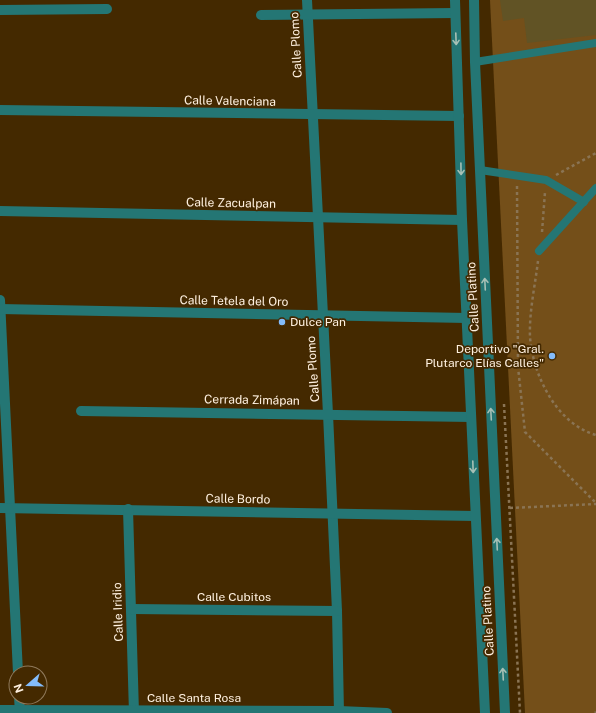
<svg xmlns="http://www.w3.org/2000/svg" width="596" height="713" font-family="'Public Sans',sans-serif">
<rect width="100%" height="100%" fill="#442900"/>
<path fill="#744f19" d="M 490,0 L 596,0 L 596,713 L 525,713 Z"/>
<path fill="#615325" d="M 500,0 L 596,0 L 596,35 L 527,43 L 524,18 L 503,21 Z"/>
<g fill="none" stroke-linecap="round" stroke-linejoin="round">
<g stroke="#8a7454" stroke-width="2.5" stroke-dasharray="3 3" stroke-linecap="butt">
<path d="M 556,175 L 596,153"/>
<path d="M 517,186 L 518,367 L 525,432 L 596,503"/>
<path d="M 542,232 L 545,192"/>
<path d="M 538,261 C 535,286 529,312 530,337 C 533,376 557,424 596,435"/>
<path d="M 504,404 L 520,713"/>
<path d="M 510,508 L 596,504"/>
<path d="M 595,713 L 596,712"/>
</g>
<g stroke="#247674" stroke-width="8">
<path d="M 475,62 L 596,43"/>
<path d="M 480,170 L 546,180 L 584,202"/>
<path d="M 539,251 L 596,188"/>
</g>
<g stroke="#247674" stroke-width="10">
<path d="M 307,0 L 328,414 L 337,611 L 339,713"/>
<path d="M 0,10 L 107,9"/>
<path d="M 261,15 L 455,13"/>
<path d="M 0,110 L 459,116"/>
<path d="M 0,211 L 462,220"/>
<path d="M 0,300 L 18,673"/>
<path d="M 0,309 L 467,318"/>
<path d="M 81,411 L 471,417"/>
<path d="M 0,508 L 475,516"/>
<path d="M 128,509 L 134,713"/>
<path d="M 131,609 L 337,611"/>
<path d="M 19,697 L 20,713"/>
<path d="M 0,710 L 339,711 L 387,713"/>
</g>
<g stroke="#247674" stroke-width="10">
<path d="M 455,0 L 462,220 L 485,713"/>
<path d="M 474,0 L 475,62 L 505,713"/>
</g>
</g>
<defs><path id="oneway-shaft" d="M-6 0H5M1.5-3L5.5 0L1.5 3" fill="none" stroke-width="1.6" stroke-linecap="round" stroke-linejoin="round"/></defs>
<g stroke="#a7c0b5">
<use href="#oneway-shaft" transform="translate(456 39) rotate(88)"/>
<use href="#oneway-shaft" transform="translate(461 169) rotate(89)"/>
<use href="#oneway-shaft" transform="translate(485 284) rotate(-93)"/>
<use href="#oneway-shaft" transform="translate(491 414) rotate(-93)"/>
<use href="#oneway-shaft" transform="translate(473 467) rotate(88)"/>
<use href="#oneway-shaft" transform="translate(497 544) rotate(-93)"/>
<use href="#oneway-shaft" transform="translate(503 674) rotate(-93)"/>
</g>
<g fill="#84bcfb" stroke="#442900" stroke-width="1.5">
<circle cx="282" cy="322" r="4"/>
<circle cx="552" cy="356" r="4"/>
</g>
<g text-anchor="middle" stroke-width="3.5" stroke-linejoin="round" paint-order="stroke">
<g font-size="12" fill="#fff1e0" stroke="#442900">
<text transform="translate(296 45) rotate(-93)" y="4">Calle Plomo</text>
<text transform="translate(230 101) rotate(1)" y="4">Calle Valenciana</text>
<text transform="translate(231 203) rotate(1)" y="4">Calle Zacualpan</text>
<text transform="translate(473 297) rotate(-93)" y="4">Calle Platino</text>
<text transform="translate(234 301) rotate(1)" y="4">Calle Tetela del Oro</text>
<text transform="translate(313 369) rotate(-94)" y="4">Calle Plomo</text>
<text transform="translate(252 400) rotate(1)" y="4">Cerrada Zimápan</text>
<text transform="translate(238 499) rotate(1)" y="4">Calle Bordo</text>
<text x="234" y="601">Calle Cubitos</text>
<text transform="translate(118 612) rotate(-92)" y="4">Calle Iridio</text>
<text transform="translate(488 621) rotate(-93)" y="4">Calle Platino</text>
<text x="194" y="702">Calle Santa Rosa</text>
</g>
<g font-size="12" fill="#fff1e0" stroke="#442900" text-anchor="start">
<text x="290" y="326">Dulce Pan</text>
<text x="544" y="353" text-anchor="end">Deportivo "Gral.<tspan x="544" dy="14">Plutarco Elías Calles"</tspan></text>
</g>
</g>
<g transform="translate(28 685) rotate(250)"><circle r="19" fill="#442900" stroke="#8f795a"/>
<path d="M0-3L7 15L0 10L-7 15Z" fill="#84bcfb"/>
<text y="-6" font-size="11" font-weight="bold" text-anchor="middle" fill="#fff1e0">N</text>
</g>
</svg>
